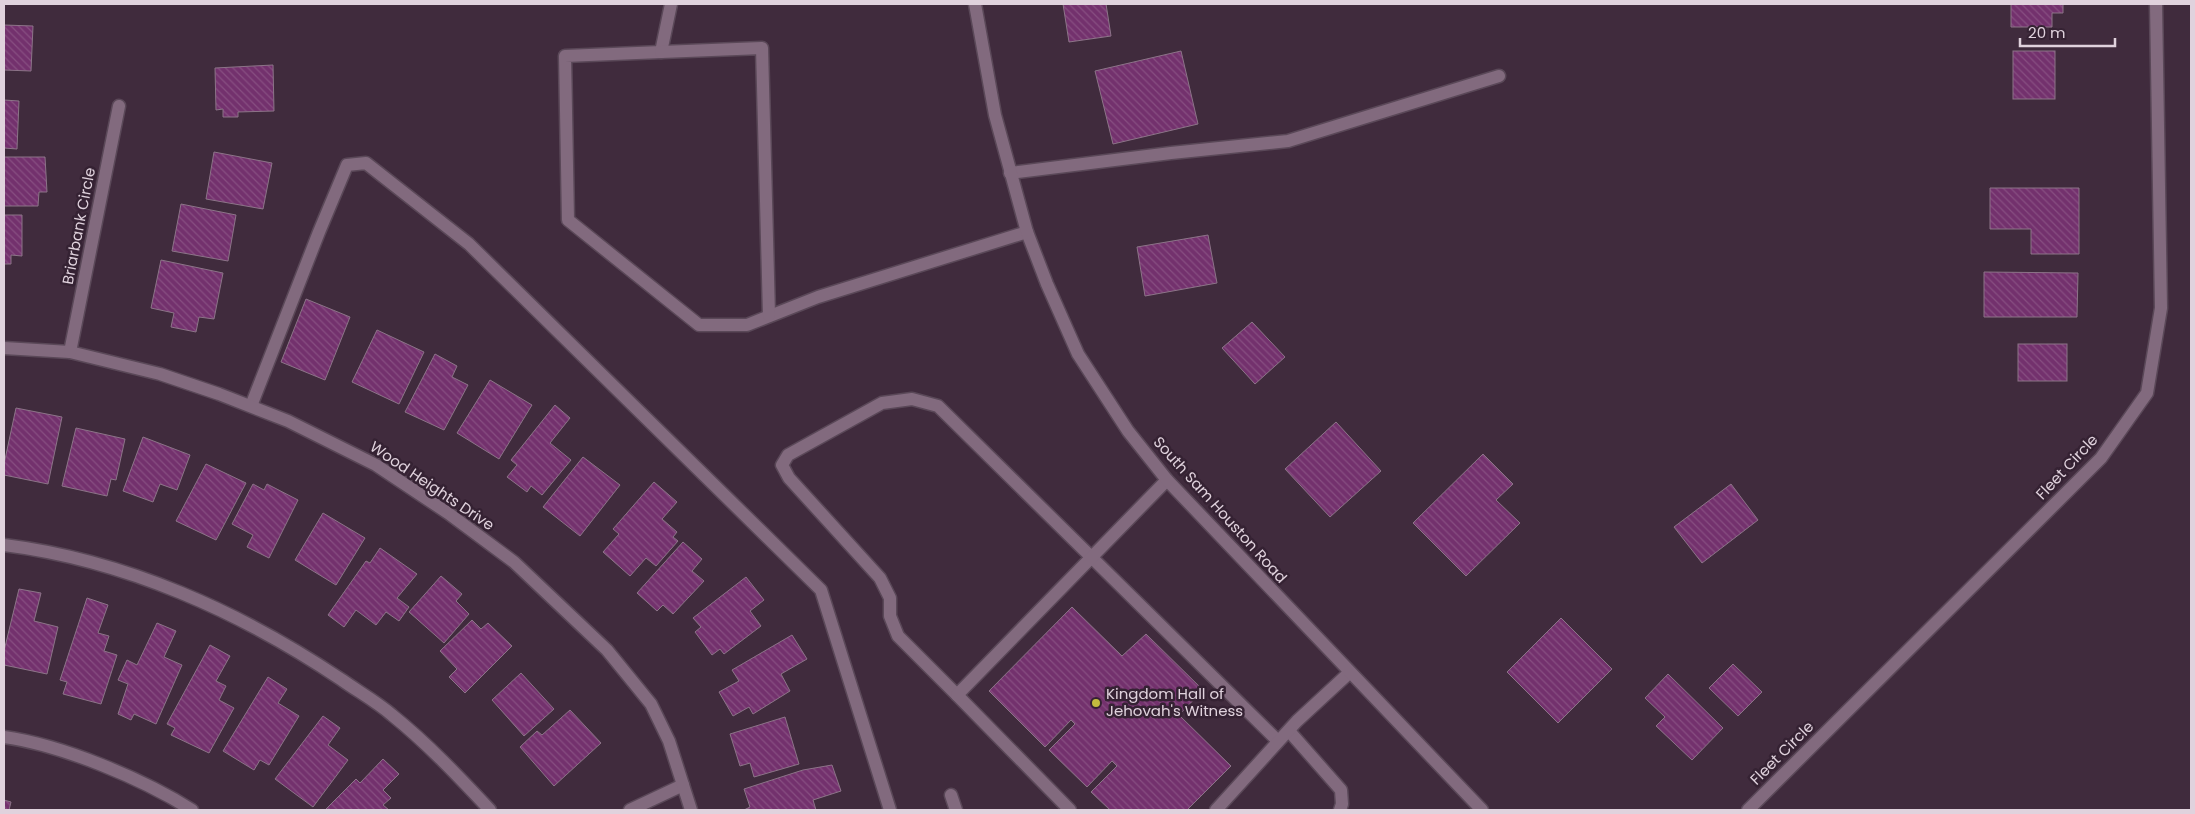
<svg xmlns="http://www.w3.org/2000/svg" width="2195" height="814" font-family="Poppins,sans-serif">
<defs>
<pattern id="building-back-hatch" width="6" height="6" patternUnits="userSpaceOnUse" patternTransform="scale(1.25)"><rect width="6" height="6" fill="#73316d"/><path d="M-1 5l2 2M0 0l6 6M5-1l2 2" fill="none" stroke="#874e81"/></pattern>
</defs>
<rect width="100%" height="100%" fill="#402b3d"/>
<g fill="url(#building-back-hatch)" stroke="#8c7488">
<path d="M 1063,4 L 1106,4 L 1111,36 L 1069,42 Z"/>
<path d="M 2011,4 L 2063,4 L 2063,13 L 2052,13 L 2052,27 L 2011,27 Z"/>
<path d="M 4,25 L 33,26 L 31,71 L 4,70 Z"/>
<path d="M 1181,51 L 1198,124 L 1113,144 L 1095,71 Z"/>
<rect x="2013" y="51" width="42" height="48"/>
<path d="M 273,65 L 274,111 L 238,112 L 238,117 L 223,117 L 223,109 L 216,110 L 215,68 Z"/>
<path d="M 4,100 L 19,101 L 17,149 L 4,148 Z"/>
<path d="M 214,152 L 272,163 L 263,209 L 206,199 Z"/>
<path d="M 4,157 L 45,157 L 47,192 L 39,192 L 38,206 L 4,206 Z"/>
<path d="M 1990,188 L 2079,188 L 2079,254 L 2031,254 L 2031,229 L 1990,229 Z"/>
<path d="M 181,204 L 236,215 L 228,261 L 172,251 Z"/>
<path d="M 4,215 L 22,215 L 22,256 L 11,255 L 11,264 L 4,264 Z"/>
<path d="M 1208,235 L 1217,283 L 1145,296 L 1137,247 Z"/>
<path d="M 161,260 L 223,273 L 214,319 L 199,317 L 196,332 L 171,327 L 174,313 L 151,308 Z"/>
<path d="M 1984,272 L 2078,273 L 2077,317 L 1984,317 Z"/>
<path d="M 306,299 L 350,317 L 325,380 L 281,362 Z"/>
<path d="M 1252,322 L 1285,357 L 1255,384 L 1222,348 Z"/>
<path d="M 377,330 L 424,352 L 399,404 L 352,382 Z"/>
<rect x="2018" y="344" width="49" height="37"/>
<path d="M 435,354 L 457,366 L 452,377 L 468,385 L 444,430 L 405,412 Z"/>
<path d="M 490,380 L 532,405 L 499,459 L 457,433 Z"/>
<path d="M 555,405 L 570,418 L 550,443 L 571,460 L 542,495 L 531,486 L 527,492 L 507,477 L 517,465 L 511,460 Z"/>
<path d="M 16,408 L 62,417 L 48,484 L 4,475 L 4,464 Z"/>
<path d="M 1336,422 L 1381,471 L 1330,517 L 1285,469 Z"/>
<path d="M 76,428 L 125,439 L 116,480 L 111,479 L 107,496 L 62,486 Z"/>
<path d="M 143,437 L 190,455 L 177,490 L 160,484 L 153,502 L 123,491 Z"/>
<path d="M 1483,454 L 1513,484 L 1496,500 L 1520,523 L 1466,576 L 1413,523 Z"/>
<path d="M 583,457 L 620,485 L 580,536 L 543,507 Z"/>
<path d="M 206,464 L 246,483 L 216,540 L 176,521 Z"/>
<path d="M 654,482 L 677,502 L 662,519 L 677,532 L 673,537 L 678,541 L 656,566 L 646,558 L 630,576 L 603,552 L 619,534 L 613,529 Z"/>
<path d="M 253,484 L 264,490 L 267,484 L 298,500 L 269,558 L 247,547 L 253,535 L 232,524 Z"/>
<path d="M 1731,484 L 1758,520 L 1702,563 L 1674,527 Z"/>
<path d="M 323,513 L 365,538 L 336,585 L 295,560 Z"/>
<path d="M 683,542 L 702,559 L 692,571 L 704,581 L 673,614 L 663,605 L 657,611 L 637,593 Z"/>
<path d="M 380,548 L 417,574 L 397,598 L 409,607 L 399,621 L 386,612 L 376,625 L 356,610 L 344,627 L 328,615 L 366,561 L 370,563 Z"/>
<path d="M 441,576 L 462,594 L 456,601 L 469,614 L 444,643 L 409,612 Z"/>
<path d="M 746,577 L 764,600 L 750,611 L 761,626 L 724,654 L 720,649 L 712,655 L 695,632 L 701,627 L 693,618 Z"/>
<path d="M 19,589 L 41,593 L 34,621 L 58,627 L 47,674 L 4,665 L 4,651 Z"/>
<path d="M 87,598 L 108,605 L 98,633 L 109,636 L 104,651 L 117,655 L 101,704 L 63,694 L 67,682 L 60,680 Z"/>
<path d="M 1072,607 L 1122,656 L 1146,634 L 1203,690 L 1179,715 L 1231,766 L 1187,810 L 1110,810 L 1091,792 L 1117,766 L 1112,761 L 1087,787 L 1049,750 L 1075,724 L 1071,720 L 1045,747 L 989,691 Z"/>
<path d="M 1561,618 L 1612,669 L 1558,723 L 1507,672 Z"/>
<path d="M 472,620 L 481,629 L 488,623 L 512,646 L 465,693 L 449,677 L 457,669 L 440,651 Z"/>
<path d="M 157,623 L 176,631 L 164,657 L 182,665 L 156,724 L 134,714 L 131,720 L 118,714 L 128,684 L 118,680 L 127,660 L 137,665 Z"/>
<path d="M 792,635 L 807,659 L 781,674 L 790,691 L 753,714 L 749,707 L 733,716 L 719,692 L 739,681 L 732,670 Z"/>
<path d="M 210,645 L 230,656 L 216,681 L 226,686 L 219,700 L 234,708 L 209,753 L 171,735 L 175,728 L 167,724 Z"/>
<path d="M 1733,664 L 1762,692 L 1738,716 L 1709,688 Z"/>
<path d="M 521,673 L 554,709 L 524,736 L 492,700 Z"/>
<path d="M 1668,674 L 1723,728 L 1692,760 L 1656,726 L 1665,717 L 1645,698 Z"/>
<path d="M 268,677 L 287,689 L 278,703 L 299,716 L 269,765 L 260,760 L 254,770 L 223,751 Z"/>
<path d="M 570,710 L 601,743 L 554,786 L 520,747 L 537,731 L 542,735 Z"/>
<path d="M 323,716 L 340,728 L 328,745 L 348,760 L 313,807 L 275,779 Z"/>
<path d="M 785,717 L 799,764 L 754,777 L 750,763 L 740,766 L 730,734 Z"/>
<path d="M 383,759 L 399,774 L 383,790 L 391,798 L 383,805 L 389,810 L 325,810 L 356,779 L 360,783 Z"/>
<path d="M 832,765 L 841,791 L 813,800 L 816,810 L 744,810 L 750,807 L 744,789 L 803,770 Z"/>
<path d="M 4,800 L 11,802 L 9,810 L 4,810 Z"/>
</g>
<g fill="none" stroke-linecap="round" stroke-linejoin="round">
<defs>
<g id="service">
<path d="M 671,4 L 661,52 L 565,56 L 568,220 L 699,325 L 747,325 L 818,297 L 1027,232"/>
<path d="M 661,52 L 762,48 L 769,315"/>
<path d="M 1010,173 L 1171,153 L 1288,141 L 1499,76"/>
<path d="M 251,406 L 319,232 L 347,165 L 366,163 L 469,244 L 821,590 L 890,810"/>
<path d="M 4,545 C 125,560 241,612 342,680 C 359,692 377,702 392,715 C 428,744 459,777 490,810"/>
<path d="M 957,695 L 898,636 L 890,616 L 890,598 L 880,578 L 789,478 L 782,465 L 788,455 L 882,403 L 912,399 L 938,406 L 1278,741"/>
<path d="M 1289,731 L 1341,790 L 1342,804 L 1340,810"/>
<path d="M 951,795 L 956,810"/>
<path d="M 630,810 L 683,785"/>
<path d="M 1070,810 L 957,695 L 1167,480"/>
<path d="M 1216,810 L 1297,721 L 1349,673"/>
</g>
<g id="minor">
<path d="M 4,348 L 70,352 L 160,374 L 219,394 L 288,421 L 376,465 L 448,513 L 514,562 L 607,650 L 651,704 L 669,741 L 691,810"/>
<path d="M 70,352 L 119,106"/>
<path d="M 4,737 C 62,745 143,779 192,810"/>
<path d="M 1748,810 L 2101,458 L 2147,393 L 2161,308 L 2156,4"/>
</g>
<path id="tertiary" d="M 975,4 L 995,115 L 1027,232 L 1047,284 L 1078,354 L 1128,431 L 1167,480 L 1482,810"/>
</defs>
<use href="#service" stroke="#5a4858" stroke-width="15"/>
<use href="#minor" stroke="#5a4858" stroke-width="15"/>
<use href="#tertiary" stroke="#5a4858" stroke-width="15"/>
<use href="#service" stroke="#826a7e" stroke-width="12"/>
<use href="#minor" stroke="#826a7e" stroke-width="12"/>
<use href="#tertiary" stroke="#826a7e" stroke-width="12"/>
</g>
<circle fill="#c3bd3e" stroke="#352233" stroke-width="2" cx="1096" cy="703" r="5"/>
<g text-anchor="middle" stroke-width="5" stroke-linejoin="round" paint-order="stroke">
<g font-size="15" fill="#e0d2dd" stroke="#352233">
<text transform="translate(79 226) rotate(-79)" y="5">Briarbank Circle</text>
<text transform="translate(2067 467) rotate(-47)" y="5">Fleet Circle</text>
<text transform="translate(432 486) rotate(34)" y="5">Wood Heights Drive</text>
<text transform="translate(1220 510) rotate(48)" y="5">South Sam Houston Road</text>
<text transform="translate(1782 753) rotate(-45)" y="5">Fleet Circle</text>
</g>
<g font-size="15" fill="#e0d2dd" stroke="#352233" text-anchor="start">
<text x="1106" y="699">Kingdom Hall of<tspan x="1106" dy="17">Jehovah's Witness</tspan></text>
</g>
</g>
<rect width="2195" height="814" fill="none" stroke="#e0d2dd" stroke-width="10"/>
<path d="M2020 38v8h95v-8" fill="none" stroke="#e0d2dd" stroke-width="2.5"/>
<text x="2028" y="38" font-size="15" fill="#e0d2dd" stroke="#352233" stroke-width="4" paint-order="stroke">20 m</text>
</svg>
